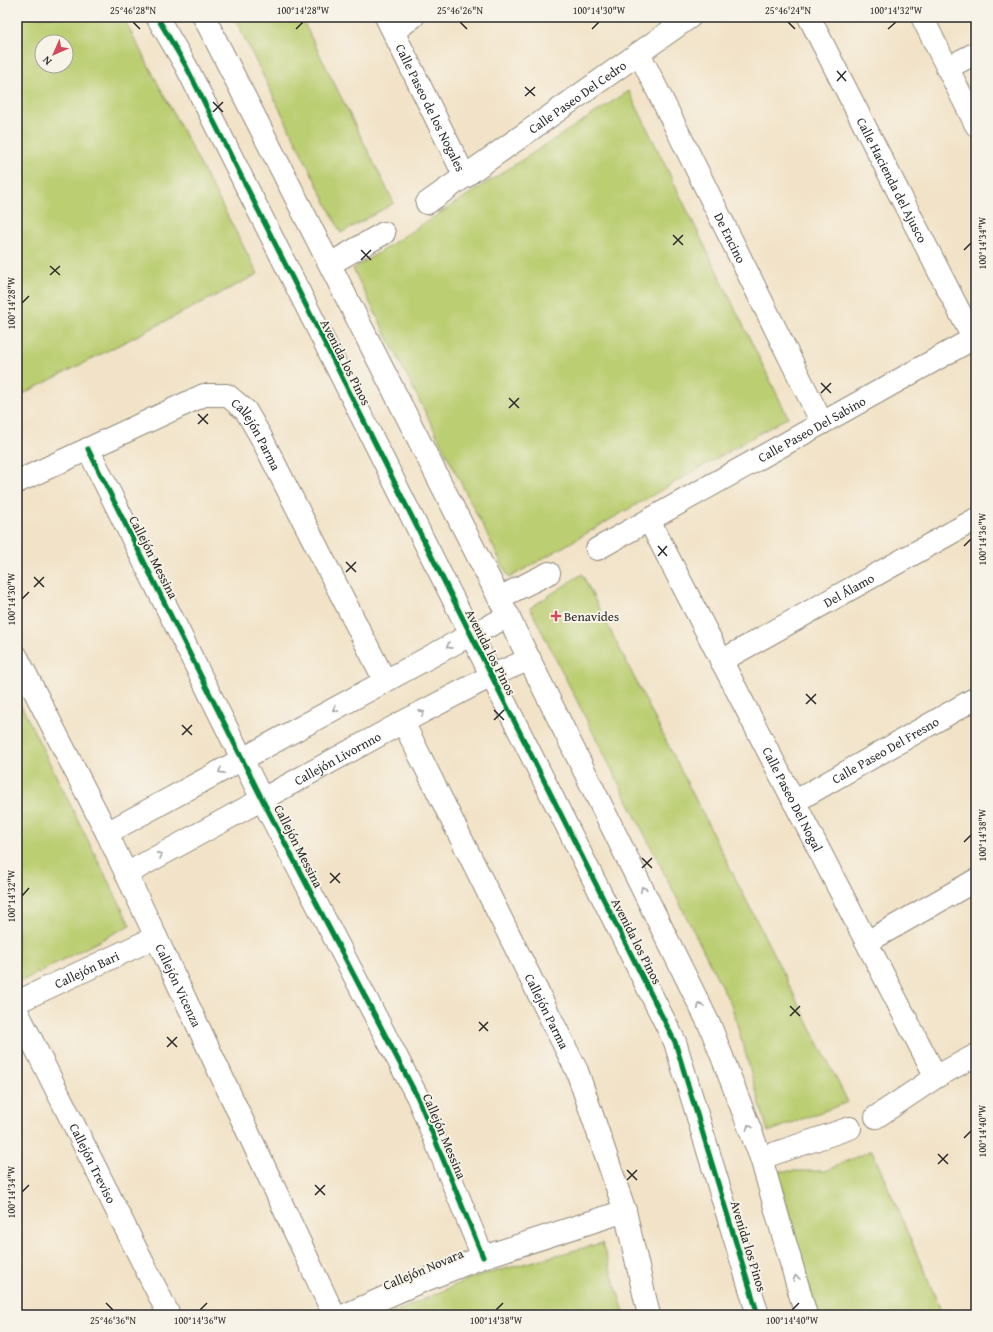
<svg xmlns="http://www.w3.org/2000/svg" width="993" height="1332" font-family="'Gentium Book Plus',serif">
<rect width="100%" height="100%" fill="#f7f3e8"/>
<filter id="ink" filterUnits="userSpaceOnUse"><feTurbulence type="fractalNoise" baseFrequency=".025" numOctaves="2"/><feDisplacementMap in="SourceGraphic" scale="8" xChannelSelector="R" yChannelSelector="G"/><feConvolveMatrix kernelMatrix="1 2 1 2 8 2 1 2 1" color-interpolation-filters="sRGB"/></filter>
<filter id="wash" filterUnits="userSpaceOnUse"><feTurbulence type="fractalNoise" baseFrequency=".012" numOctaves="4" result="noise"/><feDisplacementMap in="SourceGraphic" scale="16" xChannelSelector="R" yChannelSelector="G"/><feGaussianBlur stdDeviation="0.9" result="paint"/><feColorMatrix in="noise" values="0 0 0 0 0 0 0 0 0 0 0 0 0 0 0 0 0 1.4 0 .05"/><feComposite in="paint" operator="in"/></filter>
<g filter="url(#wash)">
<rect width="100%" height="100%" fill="#f2e3c8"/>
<g fill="#bbce72" stroke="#737c4e" fill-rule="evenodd">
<path d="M 17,17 L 123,17 L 258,274 L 17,397 ZM 42,42 L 66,42 L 66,66 L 42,66 Z"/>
<path d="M 234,17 L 301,17 L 394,203 L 341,233 Z"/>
<path d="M 629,91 L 788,417 L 509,578 L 353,269 Z"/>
<path d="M 582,574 L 848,1102 L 768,1132 L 732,1007 L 530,608 Z"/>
<path d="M 17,697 L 130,925 L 18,983 L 17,982 Z"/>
<path d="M 872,1150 L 943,1315 L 817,1315 L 777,1171 L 825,1171 Z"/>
<path d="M 602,1243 L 625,1315 L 389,1315 L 471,1278 Z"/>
</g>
</g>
<g filter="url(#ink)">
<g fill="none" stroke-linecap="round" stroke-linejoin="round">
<defs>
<g id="street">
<path id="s1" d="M 386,17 L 465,177"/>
<path id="s2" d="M 809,17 L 976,344"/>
<path d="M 922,17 L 976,125"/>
<path d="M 394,31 L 413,17"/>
<path id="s3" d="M 639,53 L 822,423"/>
<path d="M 947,68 L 976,53"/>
<path id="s4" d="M 427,203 L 690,17"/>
<path d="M 330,264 L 384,233"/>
<path d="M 88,449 L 262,799 L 418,1098 L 483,1257"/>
<path id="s5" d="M 17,482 L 204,395 L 227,395 L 246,411 L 261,437 L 385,681"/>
<path id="s6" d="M 649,520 L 936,1077"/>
<path id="s7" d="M 597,549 L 976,337"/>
<path d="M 499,598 L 549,573"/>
<path id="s8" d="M 17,657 L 107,833 L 334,1315"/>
<path id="s9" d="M 721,661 L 976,519"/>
<path id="s10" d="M 403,722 L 577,1071 L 625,1211 L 649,1315"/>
<path id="s11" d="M 794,802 L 976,698"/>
<path d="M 107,833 L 457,642 L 509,616"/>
<path id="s12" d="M 126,874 L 403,722 L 491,676 L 530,659"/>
<path d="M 867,942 L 976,880"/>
<path id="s13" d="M 17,1002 L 156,937"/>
<path id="s14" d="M 17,1011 L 169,1315"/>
<path d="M 876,1117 L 936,1077 L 976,1055"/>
<path d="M 761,1158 L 850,1128"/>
<path d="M 345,1315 L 415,1284 L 483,1257 L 625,1211"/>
</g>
<g id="secondary">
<path d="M 157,17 L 186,66 L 675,1042 L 758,1315"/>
<path d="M 204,17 L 499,598 L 711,1028 L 761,1158 L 806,1315"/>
</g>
</defs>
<use href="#street" stroke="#8e877a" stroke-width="24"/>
<use href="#secondary" stroke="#8e877a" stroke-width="24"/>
<use href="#street" stroke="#fff" stroke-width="22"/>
<use href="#secondary" stroke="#fff" stroke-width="22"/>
<defs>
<g id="cycleway">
<path d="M 157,17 L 186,66 L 675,1042 L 758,1315"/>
<path d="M 88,449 L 262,799 L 418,1098 L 483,1257"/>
</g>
</defs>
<use href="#cycleway" stroke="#f7f3e8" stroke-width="8"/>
<use href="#cycleway" stroke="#00873e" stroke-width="5"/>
</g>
<defs><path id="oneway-chevron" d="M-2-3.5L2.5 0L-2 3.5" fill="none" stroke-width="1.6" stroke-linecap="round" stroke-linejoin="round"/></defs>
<g stroke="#a0a0a0">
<use href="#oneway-chevron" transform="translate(449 646) rotate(151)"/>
<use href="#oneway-chevron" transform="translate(335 709) rotate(151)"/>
<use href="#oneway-chevron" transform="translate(422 713) rotate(-28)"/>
<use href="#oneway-chevron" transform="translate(221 771) rotate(151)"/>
<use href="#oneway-chevron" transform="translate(160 855) rotate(-29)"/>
<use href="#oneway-chevron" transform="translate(643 889) rotate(-116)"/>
<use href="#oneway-chevron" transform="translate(700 1006) rotate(-116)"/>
<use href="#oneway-chevron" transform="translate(749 1127) rotate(-111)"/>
<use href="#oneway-chevron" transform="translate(796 1278) rotate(-106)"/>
</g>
</g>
<path fill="none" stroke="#2b2b2b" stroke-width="1.5" d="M 133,22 L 140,29M 460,22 L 467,29M 788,22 L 795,29M 296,29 L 303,22M 592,29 L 599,22M 888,29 L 896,22M 837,71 L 846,81M 837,81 L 846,71M 525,87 L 535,96M 525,96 L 535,87M 213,102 L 223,112M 213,112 L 223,102M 673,235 L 683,245M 673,245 L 683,235M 361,250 L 371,260M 964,250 L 971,243M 361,260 L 371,250M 50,266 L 60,275M 50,275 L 60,266M 22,303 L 29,296M 821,383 L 831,393M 821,393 L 831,383M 509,398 L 519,408M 509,408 L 519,398M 198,414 L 208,424M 198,424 L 208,414M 658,546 L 667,556M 964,546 L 971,539M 658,556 L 667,546M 346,562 L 356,572M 346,572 L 356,562M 34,577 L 44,587M 34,587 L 44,577M 22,599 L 29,592M 806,694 L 816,704M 806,704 L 816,694M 494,710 L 504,720M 494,720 L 504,710M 182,725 L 192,735M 182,735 L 192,725M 964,842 L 971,835M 642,858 L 652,868M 642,868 L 652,858M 330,873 L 340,883M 330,883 L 340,873M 22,896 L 29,888M 790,1006 L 800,1016M 790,1016 L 800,1006M 479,1022 L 488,1031M 479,1031 L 488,1022M 167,1037 L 177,1047M 167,1047 L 177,1037M 964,1138 L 971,1131M 938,1154 L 948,1164M 938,1164 L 948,1154M 627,1170 L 637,1180M 627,1180 L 637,1170M 315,1185 L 325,1195M 22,1192 L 29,1185M 315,1195 L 325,1185M 106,1303 L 113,1310M 200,1310 L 207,1303M 496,1310 L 503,1303M 792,1310 L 799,1303"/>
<path fill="#d1495b" stroke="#f7f3e8" stroke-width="1.5" d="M554 610h4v4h4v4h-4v4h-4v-4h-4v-4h4z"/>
<g text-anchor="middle" stroke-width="4" stroke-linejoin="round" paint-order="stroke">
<g font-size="13" fill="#2b2b2b" stroke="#f7f3e8">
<text dy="5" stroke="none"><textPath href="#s4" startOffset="184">Calle Paseo Del Cedro</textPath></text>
<text dy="5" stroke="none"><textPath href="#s1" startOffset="101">Calle Paseo de los Nogales</textPath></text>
<text dy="5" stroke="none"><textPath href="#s2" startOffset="183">Calle Hacienda del Ajusco</textPath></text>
<text dy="5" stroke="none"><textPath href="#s3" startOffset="206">De Encino</textPath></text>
<text transform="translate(346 362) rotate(63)" y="5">Avenida los Pinos</text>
<text dy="5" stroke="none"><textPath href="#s7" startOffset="246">Calle Paseo Del Sabino</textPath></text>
<text dy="5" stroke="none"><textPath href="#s5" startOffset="279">Callejón Parma</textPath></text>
<text transform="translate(154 557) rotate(63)" y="5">Callejón Messina</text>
<text dy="5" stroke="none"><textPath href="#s9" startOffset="146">Del Álamo</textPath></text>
<text transform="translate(491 652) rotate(63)" y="5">Avenida los Pinos</text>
<text dy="5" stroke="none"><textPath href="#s11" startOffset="105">Calle Paseo Del Fresno</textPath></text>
<text dy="5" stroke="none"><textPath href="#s12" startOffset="241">Callejón Livornno</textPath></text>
<text dy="5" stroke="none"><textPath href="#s6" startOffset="314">Calle Paseo Del Nogal</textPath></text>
<text transform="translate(299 846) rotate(63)" y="5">Callejón Messina</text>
<text transform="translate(637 941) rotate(63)" y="5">Avenida los Pinos</text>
<text dy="5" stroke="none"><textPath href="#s13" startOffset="77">Callejón Bari</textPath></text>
<text dy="5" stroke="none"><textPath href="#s8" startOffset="366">Callejón Vicenza</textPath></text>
<text dy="5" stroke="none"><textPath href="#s10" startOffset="323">Callejón Parma</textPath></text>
<text transform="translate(445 1136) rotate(67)" y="5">Callejón Messina</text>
<text dy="5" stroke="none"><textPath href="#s14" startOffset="170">Callejón Treviso</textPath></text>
<text transform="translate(749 1246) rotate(73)" y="5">Avenida los Pinos</text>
<text transform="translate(423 1269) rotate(-23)" y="5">Callejón Novara</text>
</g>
<g font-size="13" fill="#2b2b2b" stroke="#f7f3e8" text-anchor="start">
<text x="564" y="621">Benavides</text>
</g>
</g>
<rect width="993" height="1332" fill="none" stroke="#f7f3e8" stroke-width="44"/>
<g transform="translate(54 54) rotate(225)"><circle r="19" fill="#f7f3e8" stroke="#a5a39c"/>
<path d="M0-3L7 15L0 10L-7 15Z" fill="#d1495b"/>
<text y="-6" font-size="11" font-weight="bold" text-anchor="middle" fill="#2b2b2b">N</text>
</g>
<rect x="22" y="22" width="949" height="1288" fill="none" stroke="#2b2b2b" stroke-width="1.5"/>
<g font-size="10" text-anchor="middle" fill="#2b2b2b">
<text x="133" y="14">25°46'28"N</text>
<text x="303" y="14">100°14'28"W</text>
<text x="460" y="14">25°46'26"N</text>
<text x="599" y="14">100°14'30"W</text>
<text x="788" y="14">25°46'24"N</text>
<text x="896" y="14">100°14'32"W</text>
<text transform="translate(982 243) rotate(-90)" y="4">100°14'34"W</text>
<text transform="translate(11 303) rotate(-90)" y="4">100°14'28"W</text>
<text transform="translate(982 539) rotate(-90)" y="4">100°14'36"W</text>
<text transform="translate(11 599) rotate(-90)" y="4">100°14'30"W</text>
<text transform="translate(982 835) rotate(-90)" y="4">100°14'38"W</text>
<text transform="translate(11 896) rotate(-90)" y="4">100°14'32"W</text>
<text transform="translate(982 1131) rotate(-90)" y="4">100°14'40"W</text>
<text transform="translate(11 1192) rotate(-90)" y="4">100°14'34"W</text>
<text x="113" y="1324">25°46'36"N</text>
<text x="200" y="1324">100°14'36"W</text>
<text x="496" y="1324">100°14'38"W</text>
<text x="792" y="1324">100°14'40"W</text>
</g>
</svg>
